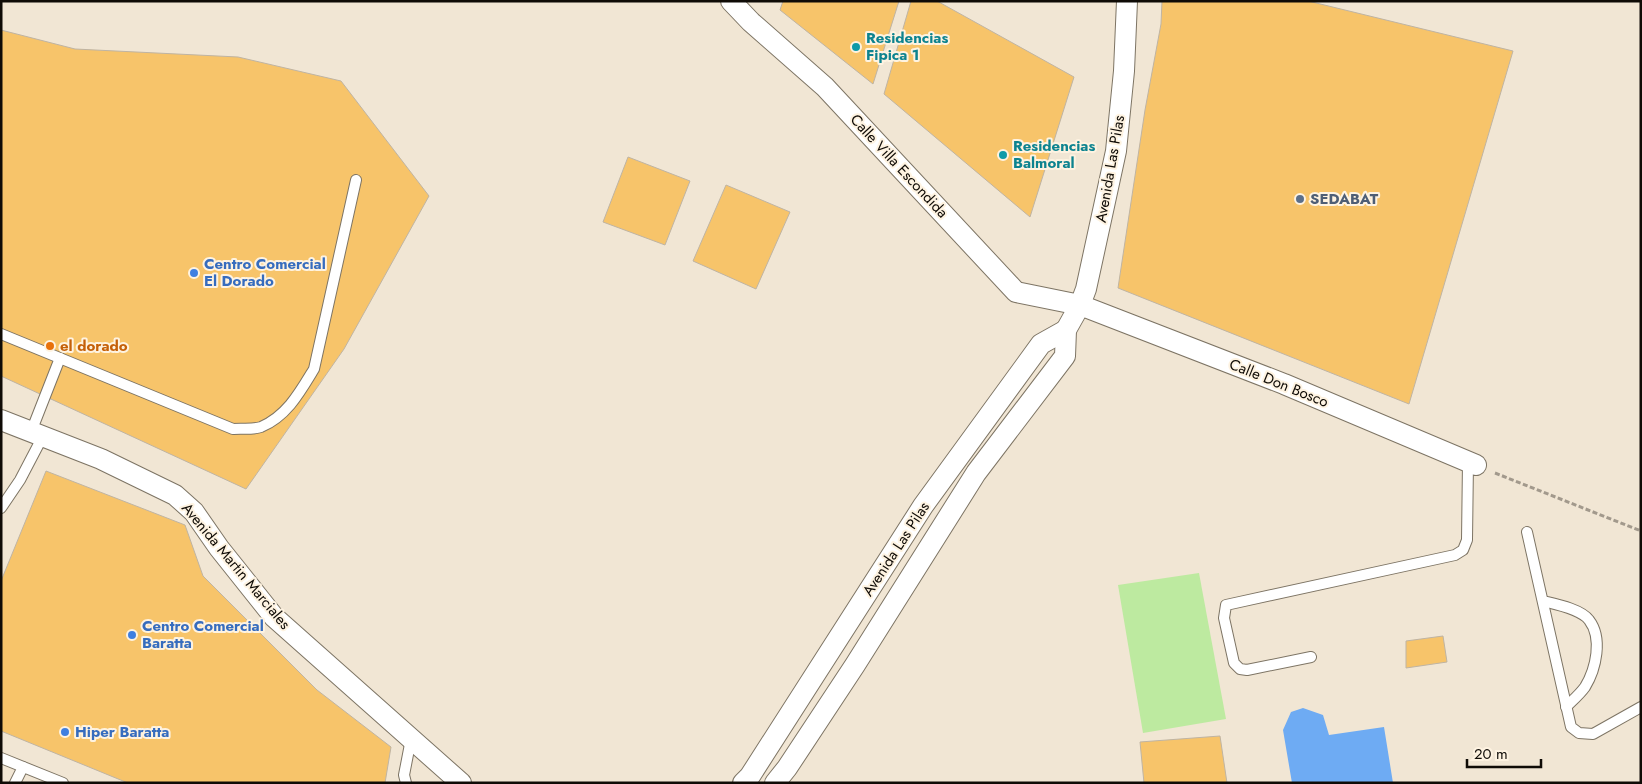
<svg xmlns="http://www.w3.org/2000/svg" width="1642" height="784" font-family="Jost,sans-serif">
<rect width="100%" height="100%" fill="#f1e6d4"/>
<path fill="#bdeaa0" d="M 1199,573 L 1226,719 L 1143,733 L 1118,585 Z"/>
<path fill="#6eabf3" d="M 1303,708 L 1323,715 L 1329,735 L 1384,727 L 1393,783 L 1292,783 L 1283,730 L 1291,712 Z"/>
<g fill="#f7c46a" stroke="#bfb4a3">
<path d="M 783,1 L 899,1 L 873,84 L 780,10 Z"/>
<path d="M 911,1 L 937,1 L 1074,77 L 1030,217 L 884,94 Z"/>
<path d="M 1162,1 L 1308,1 L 1513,51 L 1409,404 L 1118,288 L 1145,110 L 1161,24 Z"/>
<path d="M 1,30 L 75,49 L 238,57 L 341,81 L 429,196 L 344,349 L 246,489 L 1,376 Z"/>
<path d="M 628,157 L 690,181 L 665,245 L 603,222 Z"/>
<path d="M 726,185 L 790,212 L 756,289 L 693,261 Z"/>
<path d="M 46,471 L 185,525 L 203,576 L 317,690 L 391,747 L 385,783 L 128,783 L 1,731 L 1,581 Z"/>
<path d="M 1443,636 L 1447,662 L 1406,668 L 1406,641 Z"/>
<path d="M 1220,736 L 1227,783 L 1144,783 L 1140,742 Z"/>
</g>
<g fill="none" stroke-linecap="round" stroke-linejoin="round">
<defs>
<g id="service">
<path d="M 1,334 L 233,429 C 241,428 253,430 261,427 C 287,416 300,392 314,369 L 356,180"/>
<path d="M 31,432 L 60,358"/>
<path d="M 1,508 L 20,480 L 43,436"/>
<path d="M 1527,532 L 1571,727 L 1579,733 L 1593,734 L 1641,707"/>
<path d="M 1543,601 C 1555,604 1581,609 1589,620 C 1603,638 1596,669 1585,687 C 1580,694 1572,701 1566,707"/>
<path d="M 1311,657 L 1247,670 L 1240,669 L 1234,663 L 1224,618 L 1226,605 L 1455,555 L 1463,550 L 1467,540 L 1468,462"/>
<path d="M 1,758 L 63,783"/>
<path d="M 15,783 L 23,767"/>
<path d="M 406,783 L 404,775 L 411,739"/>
</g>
<g id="minor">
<path d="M 731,1 L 751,22 L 825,87 L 1016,292 L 1080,305 L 1284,384 L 1476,465"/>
<path d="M 1,420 L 101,459 L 175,495 L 194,512 L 219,548 L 274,617 L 461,783"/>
<path d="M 743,783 L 750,776 L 923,506 L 1041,344 L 1066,330"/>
<path d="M 775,783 L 787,768 L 855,665 L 976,473 L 1065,356 L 1066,330 L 1080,305 L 1086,289 L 1116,151 L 1124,71 L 1127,1"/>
</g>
</defs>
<use href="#service" stroke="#7d7464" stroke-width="12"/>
<use href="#minor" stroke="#7d7464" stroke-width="22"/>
<path stroke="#a2998c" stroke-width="3" stroke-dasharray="5 2.5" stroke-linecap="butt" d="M 1495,473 L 1641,531"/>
<use href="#service" stroke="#fff" stroke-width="10"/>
<use href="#minor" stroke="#fff" stroke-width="20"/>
</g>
<g fill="#0f9aa8" stroke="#fef3e1" stroke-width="2">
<circle cx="856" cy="47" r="5"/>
<circle cx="1003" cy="155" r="5"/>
</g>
<circle fill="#5c6f8a" stroke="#fef3e1" stroke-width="2" cx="1300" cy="199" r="5"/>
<g fill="#3f7fe0" stroke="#fef3e1" stroke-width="2">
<circle cx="194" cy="273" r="5"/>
<circle cx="132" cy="635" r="5"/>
<circle cx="65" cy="732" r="5"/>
</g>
<circle fill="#e8710a" stroke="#fef3e1" stroke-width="2" cx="50" cy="346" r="5"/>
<g text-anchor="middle" stroke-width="4" stroke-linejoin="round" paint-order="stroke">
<g font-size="15" font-weight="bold" fill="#0d838f" stroke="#fef3e1" text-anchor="start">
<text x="866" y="43">Residencias<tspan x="866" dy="17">Fipica 1</tspan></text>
<text x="1013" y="151">Residencias<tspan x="1013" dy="17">Balmoral</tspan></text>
</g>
<g font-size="15" fill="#0f0b06" stroke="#fef3e1">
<text transform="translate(899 166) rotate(47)" y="5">Calle Villa Escondida</text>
<text transform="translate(1110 169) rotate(-80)" y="5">Avenida Las Pilas</text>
<text transform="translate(1279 383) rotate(22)" y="5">Calle Don Bosco</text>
<text transform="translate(896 549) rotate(-57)" y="5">Avenida Las Pilas</text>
<text transform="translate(236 566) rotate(50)" y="5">Avenida Martin Marciales</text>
</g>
<g font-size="15" font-weight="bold" fill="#4e5e75" stroke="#fef3e1" text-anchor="start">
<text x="1310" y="204">SEDABAT</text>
</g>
<g font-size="15" font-weight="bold" fill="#366cbe" stroke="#fef3e1" text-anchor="start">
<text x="204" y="269">Centro Comercial<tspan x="204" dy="17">El Dorado</tspan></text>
<text x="142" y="631">Centro Comercial<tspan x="142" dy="17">Baratta</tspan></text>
<text x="75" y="737">Hiper Baratta</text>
</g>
<g font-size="15" font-weight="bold" fill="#c56008" stroke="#fef3e1" text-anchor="start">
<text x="60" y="351">el dorado</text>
</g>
</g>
<rect width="1642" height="784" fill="none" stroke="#0f0b06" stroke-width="5"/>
<path d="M1467 759v8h74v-8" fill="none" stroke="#0f0b06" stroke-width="2.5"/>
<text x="1474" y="759" font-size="15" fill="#0f0b06" stroke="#fef3e1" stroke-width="4" paint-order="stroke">20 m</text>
</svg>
